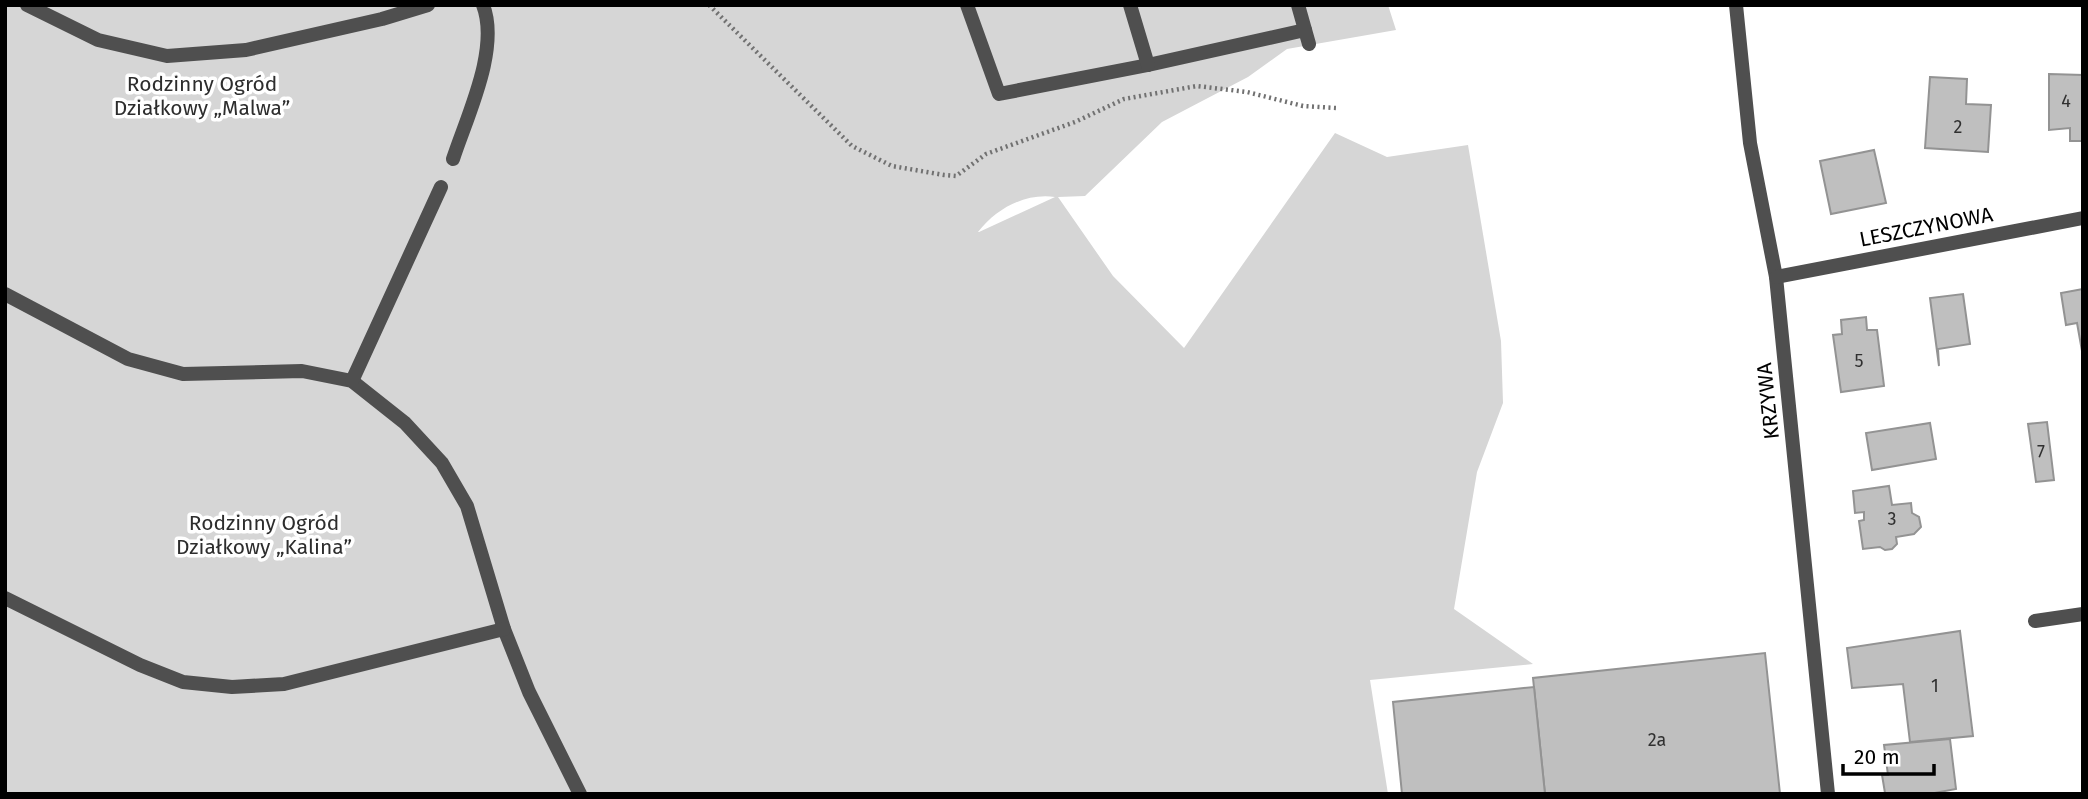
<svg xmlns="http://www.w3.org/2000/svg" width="2088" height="799" font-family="'Fira Sans',sans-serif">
<rect width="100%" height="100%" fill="#fff"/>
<path fill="#d6d6d6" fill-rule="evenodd" d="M 5,5 L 1388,5 L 1396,30 L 1287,49 L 1248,77 L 1162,122 L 1085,196 L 1058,197 L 1113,276 L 1184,348 L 1335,133 L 1387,157 L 1468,145 L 1501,341 L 1503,403 L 1477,472 L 1454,609 L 1533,664 L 1370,680 L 1388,794 L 5,794 ZM 1055,197 L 979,232 L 978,232 C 997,208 1025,193 1055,197 Z"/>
<g fill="#bfbfbf" stroke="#939393" stroke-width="2">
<path d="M 2049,74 L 2083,75 L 2083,141 L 2070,141 L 2070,128 L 2049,130 Z"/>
<path d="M 1930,77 L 1967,79 L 1966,104 L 1991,105 L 1988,152 L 1925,148 Z"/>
<path d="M 1874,150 L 1886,203 L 1831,214 L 1820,161 Z"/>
<path d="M 2083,289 L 2083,351 L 2082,351 L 2077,323 L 2066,325 L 2061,293 Z"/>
<path d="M 1963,294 L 1970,344 L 1938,349 L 1939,366 L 1930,298 Z"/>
<path d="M 1866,317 L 1867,330 L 1877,330 L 1884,386 L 1841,392 L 1833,335 L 1842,334 L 1841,320 Z"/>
<path d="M 2047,422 L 2054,480 L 2036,482 L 2028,424 Z"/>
<path d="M 1930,423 L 1936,459 L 1872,470 L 1866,433 Z"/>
<path d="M 1889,486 L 1892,505 L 1911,503 L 1912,513 L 1919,517 L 1921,527 L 1914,534 L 1896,537 L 1897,544 L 1892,549 L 1885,550 L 1880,547 L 1863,549 L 1859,521 L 1864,520 L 1864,512 L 1855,513 L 1853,491 Z"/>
<path d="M 1960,631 L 1973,736 L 1910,742 L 1903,684 L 1852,688 L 1847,648 Z"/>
<path d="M 1765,653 L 1780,794 L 1545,794 L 1533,678 Z"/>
<path d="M 1534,687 L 1545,794 L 1402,794 L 1393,702 Z"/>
<path d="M 1950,739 L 1956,789 L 1929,794 L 1885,793 L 1882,775 L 1888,775 L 1884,745 Z"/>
</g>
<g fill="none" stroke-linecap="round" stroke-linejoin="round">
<path stroke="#717171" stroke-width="4.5" stroke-dasharray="2 3.5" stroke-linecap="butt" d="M 709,5 L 852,146 L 892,166 L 944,175 L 956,176 L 986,154 L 1075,122 L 1124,99 L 1197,86 L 1247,92 L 1303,106 L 1336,108"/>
<g stroke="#4f4f4f" stroke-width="14">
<path d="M 27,5 L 98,40 L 167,56 L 246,50 L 382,19 L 428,5"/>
<path d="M 967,5 L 999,94 L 1148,65 L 1305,30"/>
<path d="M 1130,5 L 1148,65"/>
<path d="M 1298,5 L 1309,44"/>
<path d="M 453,159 C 467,116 500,49 483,5"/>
<path d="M 5,294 L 128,359 L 183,374 L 302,371 L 352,381 L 405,423 L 442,463 L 467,506 L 504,629 L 529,692 L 580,794"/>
<path d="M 352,381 L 441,187"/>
<path d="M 5,598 L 140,665 L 183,682 L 232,687 L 284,684 L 504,629"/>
</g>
<g stroke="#4f4f4f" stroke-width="14">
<path d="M 1736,5 L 1750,143 L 1776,277 L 1828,794"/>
<path d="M 1776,277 L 2083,218"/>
<path d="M 2035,621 L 2083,614"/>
</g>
</g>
<g text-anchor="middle" stroke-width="7" stroke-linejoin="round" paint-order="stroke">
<g font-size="18" fill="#303030">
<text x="2066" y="107">4</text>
<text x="1958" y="133">2</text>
<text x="1859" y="367">5</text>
<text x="2041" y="458">7</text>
<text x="1892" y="525">3</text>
<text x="1935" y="692">1</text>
<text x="1657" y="746">2a</text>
</g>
<g font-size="21" fill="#2d2d2d" stroke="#fff">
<text x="202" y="91">Rodzinny Ogród<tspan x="202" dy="24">Działkowy „Malwa”</tspan></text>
<text x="264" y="530">Rodzinny Ogród<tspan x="264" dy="24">Działkowy „Kalina”</tspan></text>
</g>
<g font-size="21" fill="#000" stroke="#fff">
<text transform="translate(1926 227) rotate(-11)" y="7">LESZCZYNOWA</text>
<text transform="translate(1768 401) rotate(-96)" y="7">KRZYWA</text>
</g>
</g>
<rect width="2088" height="799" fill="none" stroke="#000000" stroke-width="14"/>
<path d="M1843 764v10h91v-10" fill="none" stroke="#000000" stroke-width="3.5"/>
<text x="1854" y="764" font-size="21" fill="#000000" stroke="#ffffff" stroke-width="5" paint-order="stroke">20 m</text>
</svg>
